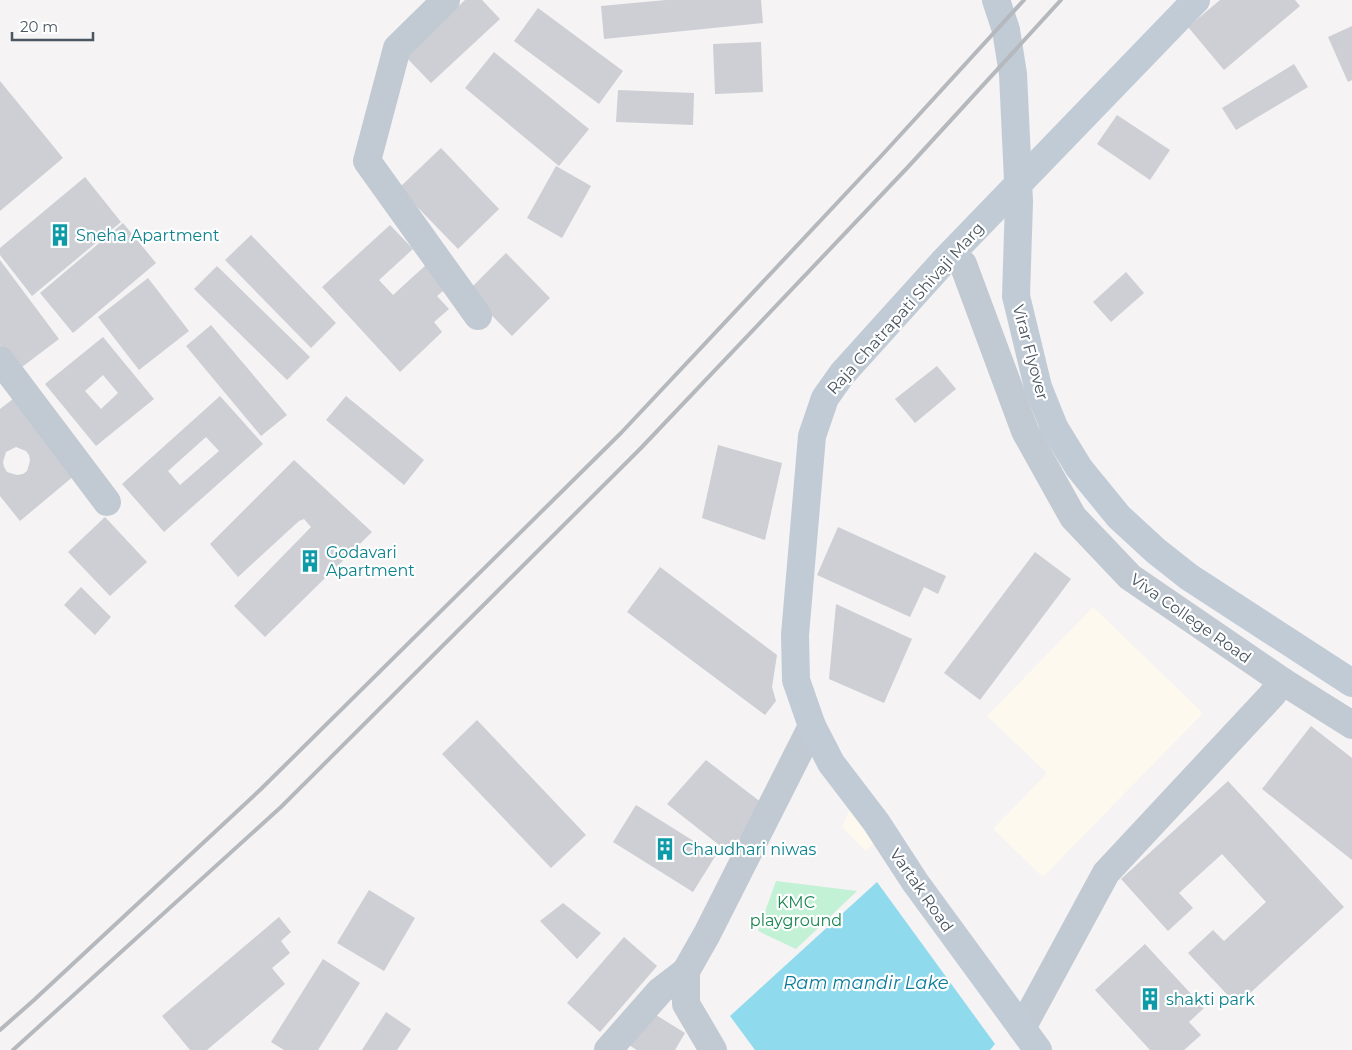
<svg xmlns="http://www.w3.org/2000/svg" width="1352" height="1050" font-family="Montserrat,sans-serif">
<rect width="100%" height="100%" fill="#f5f3f3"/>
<g fill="#fdf9ef">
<path d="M 1093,607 L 1203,713 L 1043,877 L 993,829 L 1047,773 L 987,716 Z"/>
<path d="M 852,804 L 882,838 L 865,851 L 842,827 Z"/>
</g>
<path fill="#c3f1d5" d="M 776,881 L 857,891 L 796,949 L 758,931 Z"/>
<path fill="#90daee" d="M 877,882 L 995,1044 L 990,1050 L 755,1050 L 730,1016 Z"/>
<g fill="#cdcfd5" fill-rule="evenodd">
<path d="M 465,0 L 482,0 L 500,19 L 431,83 L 405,56 Z"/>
<path d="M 666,0 L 761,0 L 763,23 L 604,39 L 601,6 Z"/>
<path d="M 1220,0 L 1295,0 L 1300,6 L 1224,70 L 1188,27 Z"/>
<path d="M 538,8 L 623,71 L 599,104 L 514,41 Z"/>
<path d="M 1352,26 L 1352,80 L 1348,82 L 1328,37 Z"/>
<path d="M 761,42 L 763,92 L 715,94 L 713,44 Z"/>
<path d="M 494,52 L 589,129 L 559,166 L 465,88 Z"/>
<path d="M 1294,64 L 1308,87 L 1236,130 L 1222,108 Z"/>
<path d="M 0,81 L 63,158 L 0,211 Z"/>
<path d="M 618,90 L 694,93 L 693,125 L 616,122 Z"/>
<path d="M 1117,115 L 1170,150 L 1150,180 L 1097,144 Z"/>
<path d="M 441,148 L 499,209 L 458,249 L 399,188 Z"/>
<path d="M 556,166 L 591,186 L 562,238 L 527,218 Z"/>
<path d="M 85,177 L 121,222 L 32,296 L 0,255 L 0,248 Z"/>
<path d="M 123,223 L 156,263 L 73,333 L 40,293 Z"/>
<path d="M 390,225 L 413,249 L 379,280 L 393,295 L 427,264 L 448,287 L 437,296 L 449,309 L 434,322 L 442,332 L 400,372 L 322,287 Z"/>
<path d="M 251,235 L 336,323 L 311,348 L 225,260 Z"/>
<path d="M 506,253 L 550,298 L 512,336 L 468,291 Z"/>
<path d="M 0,260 L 59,339 L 18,370 L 0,345 Z"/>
<path d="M 217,266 L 310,357 L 287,380 L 194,289 Z"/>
<path d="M 1126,272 L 1144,293 L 1111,322 L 1093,302 Z"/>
<path d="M 148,278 L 189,331 L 139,370 L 98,317 Z"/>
<path d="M 211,325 L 287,415 L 261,436 L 186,346 Z"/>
<path d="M 103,337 L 154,399 L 96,446 L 45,384 ZM 103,375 L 118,393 L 101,409 L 85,391 Z"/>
<path d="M 937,366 L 956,389 L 915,423 L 895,399 Z"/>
<path d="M 220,396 L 263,444 L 164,532 L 122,484 ZM 206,437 L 219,451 L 180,485 L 168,471 Z"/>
<path d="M 346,396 L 424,460 L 404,485 L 326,420 Z"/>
<path d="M 13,399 L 75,475 L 20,521 L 0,496 L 0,409 ZM 16,447 L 26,451 L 29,455 L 30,461 L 27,471 L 23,474 L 17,475 L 7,472 L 4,467 L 3,462 L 6,452 Z"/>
<path d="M 718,445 L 782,463 L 765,540 L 702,518 Z"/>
<path d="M 294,460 L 372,532 L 265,637 L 234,606 L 311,527 L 304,519 L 299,521 L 238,577 L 210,544 Z"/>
<path d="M 105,517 L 147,562 L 110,596 L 68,552 Z"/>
<path d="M 838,527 L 946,576 L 938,594 L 924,587 L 910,617 L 817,575 Z"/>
<path d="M 1035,552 L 1071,579 L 980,700 L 944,673 Z"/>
<path d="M 660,567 L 777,655 L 772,687 L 776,701 L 765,715 L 627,612 Z"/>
<path d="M 81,587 L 111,617 L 95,635 L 64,605 Z"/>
<path d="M 836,604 L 912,639 L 884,703 L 829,679 Z"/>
<path d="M 477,720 L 586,835 L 551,868 L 442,754 Z"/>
<path d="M 1311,726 L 1352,758 L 1352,860 L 1262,789 Z"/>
<path d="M 706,760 L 766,806 L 728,852 L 667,804 Z"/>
<path d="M 1228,781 L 1344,907 L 1237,1005 L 1188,953 L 1213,930 L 1224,941 L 1266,902 L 1222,854 L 1179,893 L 1193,908 L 1168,931 L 1121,879 Z"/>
<path d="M 636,805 L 716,855 L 693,892 L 613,842 Z"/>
<path d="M 369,890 L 415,918 L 384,971 L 337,943 Z"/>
<path d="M 563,903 L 601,933 L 577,959 L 540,921 Z"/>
<path d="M 279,917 L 291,932 L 281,941 L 290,953 L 272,968 L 285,984 L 207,1050 L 190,1050 L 162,1016 Z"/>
<path d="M 624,937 L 657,966 L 600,1032 L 567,1003 Z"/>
<path d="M 1145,944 L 1204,1008 L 1189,1022 L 1201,1035 L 1184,1050 L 1150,1050 L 1095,990 Z"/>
<path d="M 323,959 L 360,983 L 318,1050 L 284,1050 L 271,1042 Z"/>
<path d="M 648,1010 L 685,1033 L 675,1050 L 637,1050 L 627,1044 Z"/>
<path d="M 386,1012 L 411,1029 L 397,1050 L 362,1050 Z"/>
</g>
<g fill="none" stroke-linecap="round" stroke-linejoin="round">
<g stroke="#c1cad2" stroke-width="28">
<path d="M 446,0 L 397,48 L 367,161 L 478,316"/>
<path d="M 963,264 L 1025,431 L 1073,517 L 1130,577 L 1282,681 L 1352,725"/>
<path d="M 0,360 L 107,502"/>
<path d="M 1022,1028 L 1106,873 L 1272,695 L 1282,681"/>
<path d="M 608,1050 L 660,991 L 686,971"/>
<path d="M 713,1050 L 686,1004 L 686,971 L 707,934 L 812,726"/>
</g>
<g stroke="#c1cbd6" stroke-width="28">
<path d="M 996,0 L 1006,30 L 1013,74 L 1019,202 L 1016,296 L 1038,387 L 1054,427 L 1079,468 L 1119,517 L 1156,551 L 1189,577 L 1352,683"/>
<path d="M 1038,1050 L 915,882 L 876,822 L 831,763 L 812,726 L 796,680 L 795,635 L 812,436 L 825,398 L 842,374 L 944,261 L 1196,0"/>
</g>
<g stroke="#b5b8bd" stroke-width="4">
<path d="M 0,1030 L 34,1000 L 261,789 L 621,433 L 883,154 L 1024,0"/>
<path d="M 13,1050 L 281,807 L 641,448 L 908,167 L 1061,0"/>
</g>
</g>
<defs>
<symbol id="building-bare" viewBox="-9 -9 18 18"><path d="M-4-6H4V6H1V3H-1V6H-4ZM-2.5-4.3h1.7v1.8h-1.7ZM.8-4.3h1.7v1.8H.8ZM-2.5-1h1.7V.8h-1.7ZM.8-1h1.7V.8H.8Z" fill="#0f9aa8" stroke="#fff" stroke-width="2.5" paint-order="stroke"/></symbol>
</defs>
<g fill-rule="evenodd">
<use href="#building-bare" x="44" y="219" width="32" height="32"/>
<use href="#building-bare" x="294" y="545" width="32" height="32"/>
<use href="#building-bare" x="649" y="833" width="32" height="32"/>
<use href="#building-bare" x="1134" y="983" width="32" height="32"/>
</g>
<g text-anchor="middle" stroke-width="4.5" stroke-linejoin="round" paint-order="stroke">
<g font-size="16" fill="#0d838f" stroke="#fff" text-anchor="start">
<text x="76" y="241">Sneha Apartment</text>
<text x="326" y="558">Godavari<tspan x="326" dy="18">Apartment</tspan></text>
<text x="682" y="855">Chaudhari niwas</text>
<text x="1166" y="1005">shakti park</text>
</g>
<g font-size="16" fill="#4a5661" stroke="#fff">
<text transform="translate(905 308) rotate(-48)" y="6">Raja Chatrapati Shivaji Marg</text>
<text transform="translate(1031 352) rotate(75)" y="6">Virar Flyover</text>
<text transform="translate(1191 618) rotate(35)" y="6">Viva College Road</text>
<text transform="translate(922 890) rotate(55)" y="6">Vartak Road</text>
</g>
<g font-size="16" fill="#17864f" stroke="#fff">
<text x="796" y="908">KMC<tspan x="796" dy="18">playground</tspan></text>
</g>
<g font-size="18" font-style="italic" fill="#0c7c9b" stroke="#fff">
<text x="866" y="989">Ram mandir Lake</text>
</g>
</g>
<path d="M12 32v8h81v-8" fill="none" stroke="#4a5661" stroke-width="2.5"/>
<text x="20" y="32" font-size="15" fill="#4a5661" stroke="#ffffff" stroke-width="4" paint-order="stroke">20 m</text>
</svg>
